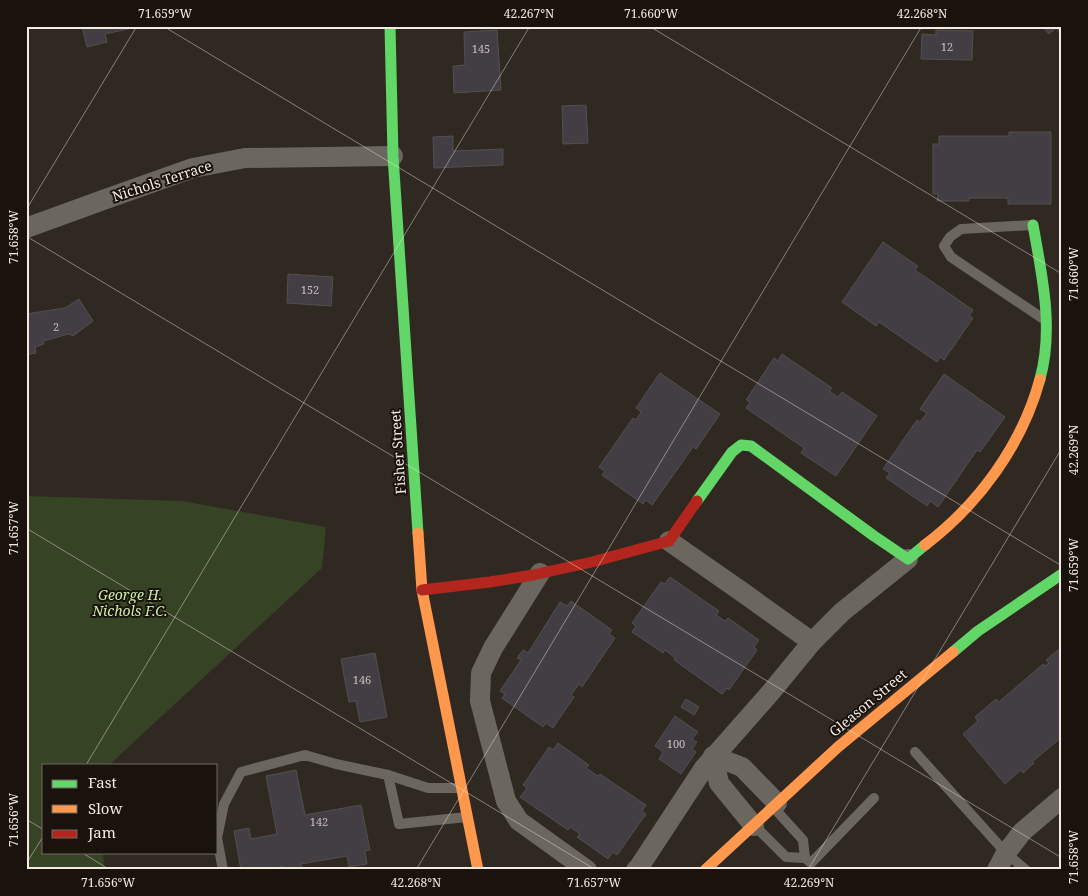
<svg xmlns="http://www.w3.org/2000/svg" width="1088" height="896" font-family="'Noto Serif',serif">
<rect width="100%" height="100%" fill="#302922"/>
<path fill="#364325" d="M 26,496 L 182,501 L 326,527 L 322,568 L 109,765 L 44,765 L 44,852 L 103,852 L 104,870 L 26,870 Z"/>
<g fill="#433e44" stroke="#524f4f">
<path d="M 82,26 L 141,26 L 105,34 L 107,42 L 87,47 Z"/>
<path d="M 1042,26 L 1062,26 L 1062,35 L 1056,28 L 1049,34 Z"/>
<path d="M 497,30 L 501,90 L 454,93 L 453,66 L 465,65 L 464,32 Z"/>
<path d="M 936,30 L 973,31 L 972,60 L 921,59 L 922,34 L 936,35 Z"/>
<path d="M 586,105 L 588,143 L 563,144 L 562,106 Z"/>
<path d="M 1009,132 L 1051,132 L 1051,204 L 1008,204 L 1008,198 L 969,198 L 969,201 L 937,201 L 938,194 L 933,194 L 933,144 L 939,144 L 939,136 L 1009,136 Z"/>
<path d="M 453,136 L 453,151 L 503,149 L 503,165 L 434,168 L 433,137 Z"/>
<path d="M 883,242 L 918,266 L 915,270 L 973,310 L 969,316 L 973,318 L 944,360 L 940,357 L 937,362 L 879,322 L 876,326 L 842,302 Z"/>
<path d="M 288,274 L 333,277 L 331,306 L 287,303 Z"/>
<path d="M 79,299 L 93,321 L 73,336 L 69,334 L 43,341 L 44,344 L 35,347 L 36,353 L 26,355 L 26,314 L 65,308 Z"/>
<path d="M 782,354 L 832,388 L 829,391 L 838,397 L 842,392 L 877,416 L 836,476 L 801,453 L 804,448 L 746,408 L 750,402 L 746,400 L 774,358 L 778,361 Z"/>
<path d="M 660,373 L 720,414 L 696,449 L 693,447 L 652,505 L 646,500 L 643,504 L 602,475 L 605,471 L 599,467 L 633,418 L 636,420 L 641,412 L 636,408 Z"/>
<path d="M 944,374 L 1005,417 L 980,452 L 977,450 L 938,507 L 930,501 L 927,506 L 886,478 L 890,473 L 883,469 L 917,420 L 920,422 L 927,413 L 920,409 Z"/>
<path d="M 670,577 L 719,611 L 716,615 L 725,621 L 728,618 L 759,640 L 754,647 L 757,650 L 729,690 L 727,688 L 722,694 L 674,660 L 675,658 L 665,650 L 663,653 L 632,632 L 636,626 L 632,623 L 661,582 L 665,584 Z"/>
<path d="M 571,601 L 612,630 L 609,634 L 615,638 L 582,687 L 579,684 L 571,695 L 574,697 L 553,728 L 546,723 L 543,727 L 502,698 L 505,694 L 500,691 L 521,660 L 517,658 L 523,650 L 528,653 L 560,602 L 567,606 Z"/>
<path d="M 1062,647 L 1062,737 L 1032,762 L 1034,763 L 1023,773 L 1021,770 L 1005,784 L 963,734 L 978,721 L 975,717 L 996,699 L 999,702 L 1043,664 L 1045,666 L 1049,663 L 1046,660 Z"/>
<path d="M 375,653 L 387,717 L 360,722 L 356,701 L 349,702 L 341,659 Z"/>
<path d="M 686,699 L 699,707 L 694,715 L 681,707 Z"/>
<path d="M 675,716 L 698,732 L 692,739 L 697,742 L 692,749 L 696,752 L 681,774 L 659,759 L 663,752 L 655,746 Z"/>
<path d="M 558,743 L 589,765 L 586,768 L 598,776 L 600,774 L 646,805 L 642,811 L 646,814 L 617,855 L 613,852 L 608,859 L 577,837 L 580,834 L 570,827 L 568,830 L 520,797 L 527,788 L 523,785 L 549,747 L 553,750 Z"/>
<path d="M 296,770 L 305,815 L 361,805 L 370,850 L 365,851 L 367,864 L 349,867 L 347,856 L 301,864 L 302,870 L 285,870 L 284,866 L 267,870 L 241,870 L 234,831 L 249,828 L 251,839 L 277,834 L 266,776 Z"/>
</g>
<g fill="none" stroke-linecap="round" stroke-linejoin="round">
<g stroke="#6b675f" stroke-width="10">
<path d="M 1032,225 L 961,229 L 950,237 L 944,246 L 951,257 L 1042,318"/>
<path d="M 915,752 L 1006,853 L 1026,870"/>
<path d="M 388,775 L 399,824 L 467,817"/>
<path d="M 755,826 L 786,857 L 805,858 L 803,840 L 774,808"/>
<path d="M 805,858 L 811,863 L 874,798"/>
<path d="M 223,870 L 217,838 L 224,804 L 241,772 L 305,755 L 336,764 L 388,775 L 428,788 L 461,788"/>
</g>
<g stroke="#6b675f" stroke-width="20">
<path d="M 26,228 L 103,200 L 193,168 L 245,158 L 393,156"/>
<path d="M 540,573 L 493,648 L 481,673 L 480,701 L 506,801 L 519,821 L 587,870"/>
<path d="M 812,642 L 842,612 L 908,559"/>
<path d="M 754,826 L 719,783 L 713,756 L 742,767 L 777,803"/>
<path d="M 636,870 L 639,867 L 704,768 L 771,692 L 812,642 L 745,594 L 669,541"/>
<path d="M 997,870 L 1006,853 L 1022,832 L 1062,798"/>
</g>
<g stroke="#63d668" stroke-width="11">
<path d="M 390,26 L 393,156 L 418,533"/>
<path d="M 1033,225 C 1042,275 1054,329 1040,379"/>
<path d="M 697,501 L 732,452 L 741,445 L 751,446 L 874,536 L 908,559 L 925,545"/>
<path d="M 953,652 L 978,631 L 1062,574"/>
</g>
<g stroke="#ff974d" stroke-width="11">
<path d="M 418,533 L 422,590 L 478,870"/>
<path d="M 925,545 C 979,504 1022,445 1040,379"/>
<path d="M 705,870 L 838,747 L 953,652"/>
</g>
<path stroke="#b3261e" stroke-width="11" d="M 422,590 L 490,582 L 533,575 L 592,562 L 669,541 L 697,501"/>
</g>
<path fill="none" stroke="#f3eae2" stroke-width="1" stroke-opacity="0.45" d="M 163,26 L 1062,566M 649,26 L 1062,274M 26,210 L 137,26M 26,236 L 1062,858M 26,528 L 596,870M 86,765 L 530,26M 26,819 L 44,830M 81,852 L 110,870M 26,864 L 44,835M 416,870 L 922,26M 808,870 L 1062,448"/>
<g text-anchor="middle" stroke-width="4" stroke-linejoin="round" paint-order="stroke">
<g font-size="11" fill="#c7bfba">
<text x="947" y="51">12</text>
<text x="481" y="53">145</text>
<text x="310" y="294">152</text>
<text x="56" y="331">2</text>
<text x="362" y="684">146</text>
<text x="676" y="748">100</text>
<text x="319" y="826">142</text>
</g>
<g font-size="14" fill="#f3eae2" stroke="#19120d">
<text transform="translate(162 181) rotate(-18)" y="5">Nichols Terrace</text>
<text transform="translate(398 452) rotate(-94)" y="5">Fisher Street</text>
<text transform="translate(868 703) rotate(-40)" y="5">Gleason Street</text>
</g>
<g font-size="14" font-style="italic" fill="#ccf1a5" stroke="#19120d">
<text x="130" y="600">George H.<tspan x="130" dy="16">Nichols F.C.</tspan></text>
</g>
</g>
<rect width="1088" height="896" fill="none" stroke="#19120d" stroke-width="55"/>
<rect x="42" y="764" width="175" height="90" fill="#19120d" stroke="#706862"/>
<rect x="52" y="780" width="25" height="8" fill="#63d668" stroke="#706862"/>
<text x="88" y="788" font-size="15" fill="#f3eae2">Fast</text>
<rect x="52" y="805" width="25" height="8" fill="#ff974d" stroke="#706862"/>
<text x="88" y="814" font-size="15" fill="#f3eae2">Slow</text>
<rect x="52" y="830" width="25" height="8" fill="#b3261e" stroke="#706862"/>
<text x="88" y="838" font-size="15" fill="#f3eae2">Jam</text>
<rect x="28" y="28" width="1032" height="840" fill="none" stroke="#f3eae2" stroke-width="2"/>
<g font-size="12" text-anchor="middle" fill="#f3eae2">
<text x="165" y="18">71.659°W</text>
<text x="529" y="18">42.267°N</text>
<text x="651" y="18">71.660°W</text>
<text x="922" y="18">42.268°N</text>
<text transform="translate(14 237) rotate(-90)" y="4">71.658°W</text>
<text transform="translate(1074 274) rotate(-90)" y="4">71.660°W</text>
<text transform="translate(1074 450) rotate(-90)" y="4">42.269°N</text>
<text transform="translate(14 528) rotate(-90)" y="4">71.657°W</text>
<text transform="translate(1074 565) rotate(-90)" y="4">71.659°W</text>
<text transform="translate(14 820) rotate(-90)" y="4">71.656°W</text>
<text transform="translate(1074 857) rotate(-90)" y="4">71.658°W</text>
<text x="108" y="887">71.656°W</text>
<text x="416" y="887">42.268°N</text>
<text x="594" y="887">71.657°W</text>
<text x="809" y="887">42.269°N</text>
</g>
</svg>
